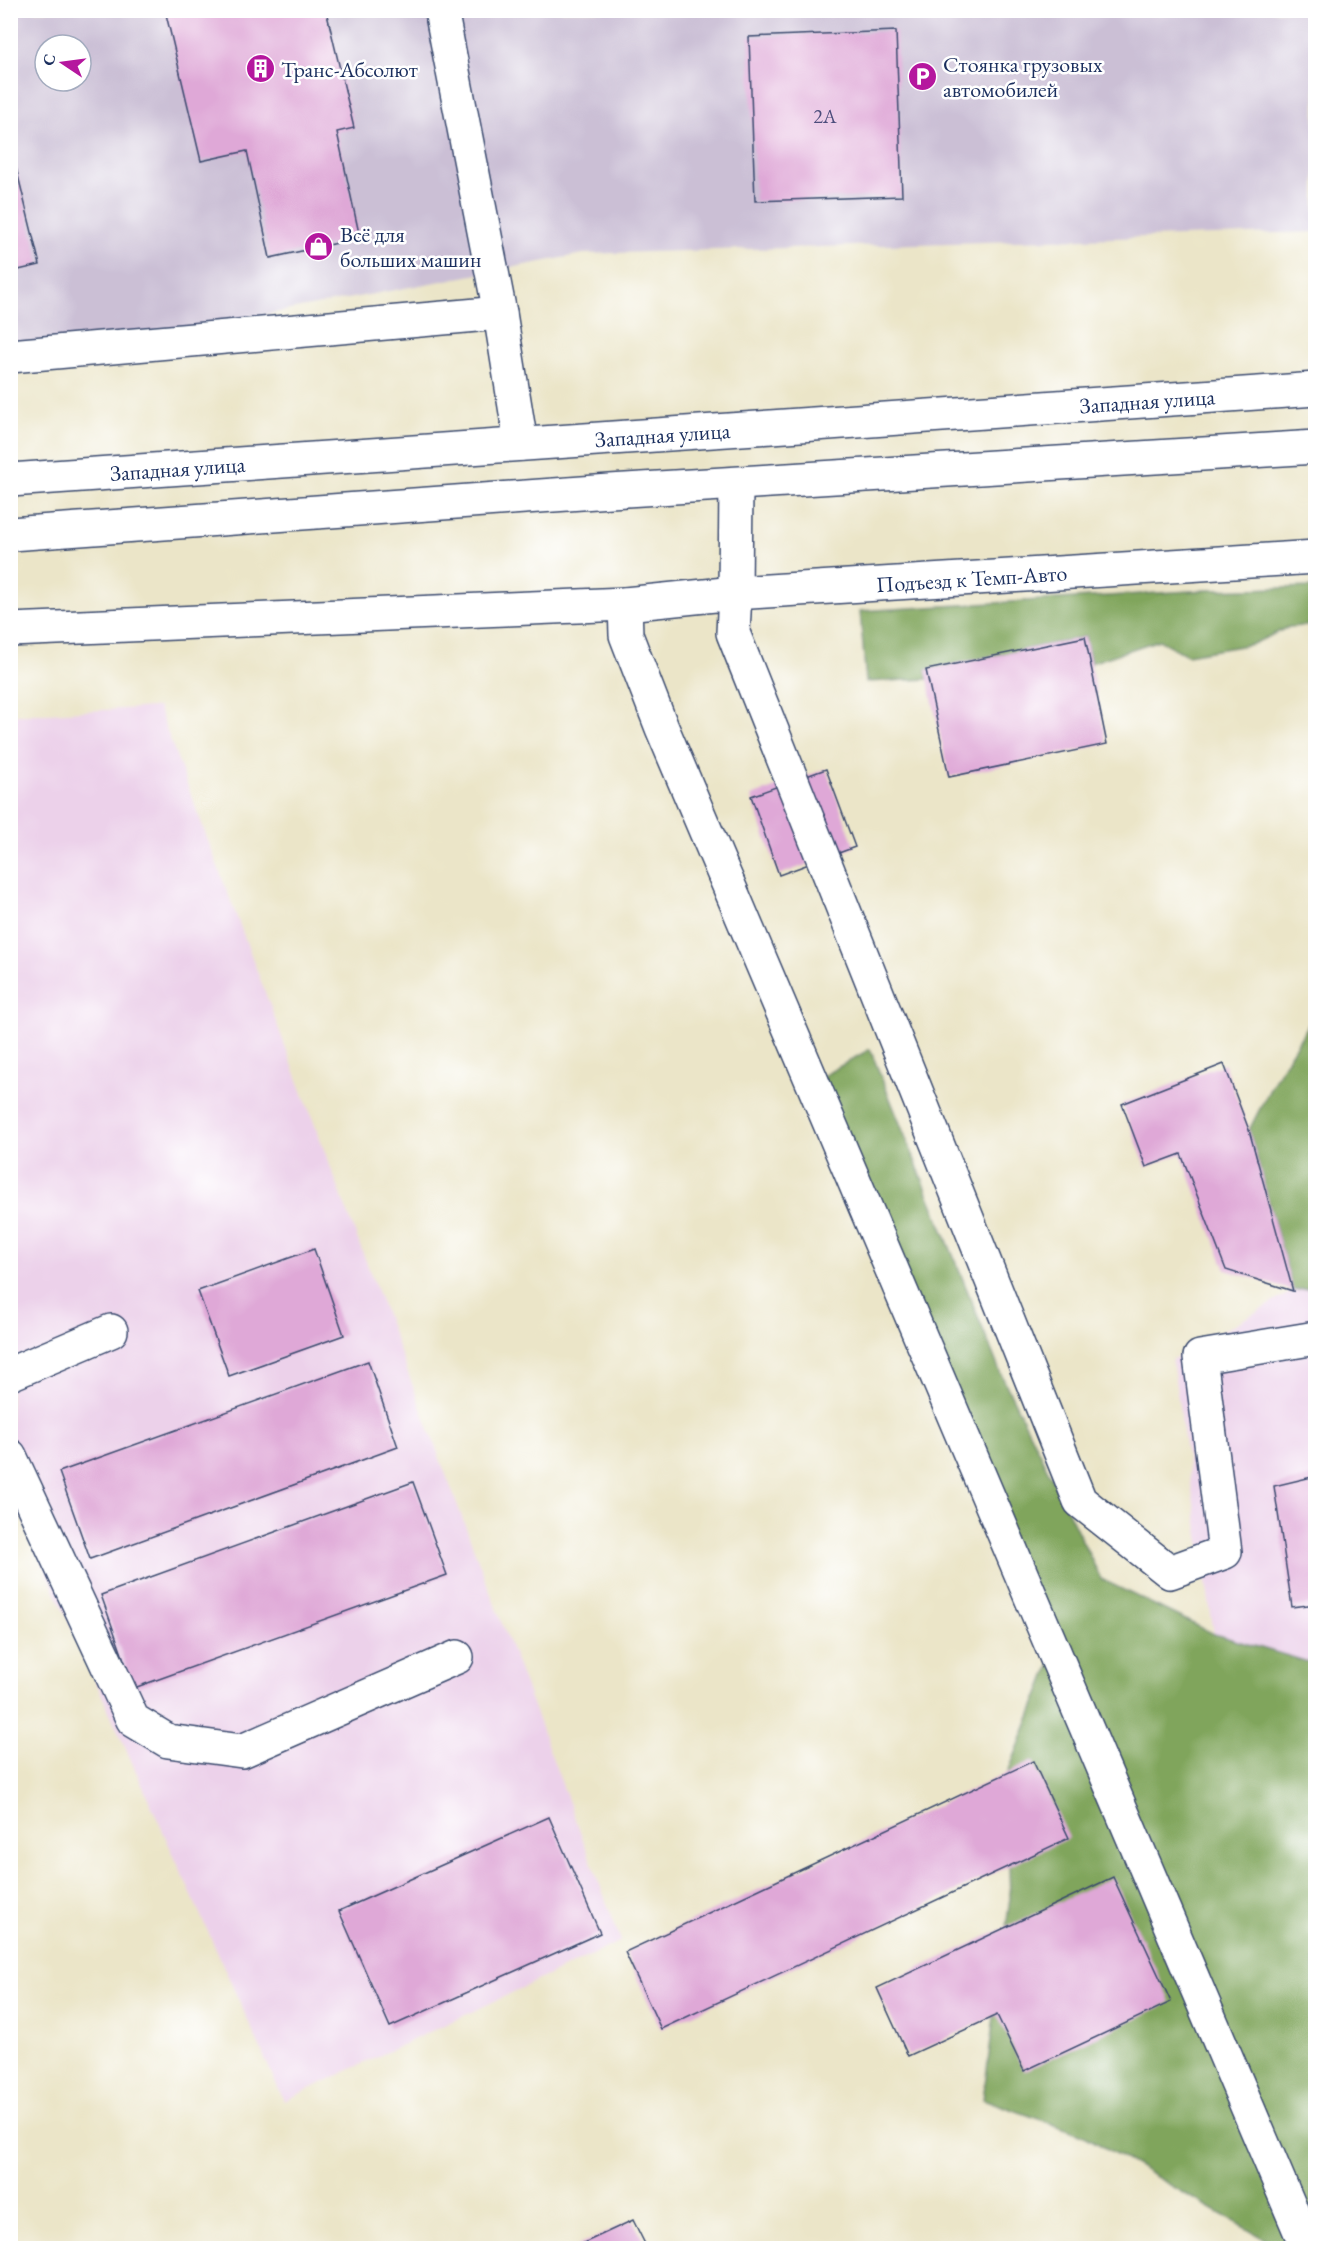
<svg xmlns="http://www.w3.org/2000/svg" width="1326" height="2259" font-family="'EB Garamond',serif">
<rect width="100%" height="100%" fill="#fff"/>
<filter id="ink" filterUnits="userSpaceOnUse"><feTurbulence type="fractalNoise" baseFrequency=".0167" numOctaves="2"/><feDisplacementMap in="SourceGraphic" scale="12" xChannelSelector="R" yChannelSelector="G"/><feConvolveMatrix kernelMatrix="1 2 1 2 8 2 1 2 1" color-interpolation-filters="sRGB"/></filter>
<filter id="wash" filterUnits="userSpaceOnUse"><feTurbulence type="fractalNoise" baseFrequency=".008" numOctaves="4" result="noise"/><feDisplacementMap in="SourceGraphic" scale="24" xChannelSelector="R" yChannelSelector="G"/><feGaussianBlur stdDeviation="1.35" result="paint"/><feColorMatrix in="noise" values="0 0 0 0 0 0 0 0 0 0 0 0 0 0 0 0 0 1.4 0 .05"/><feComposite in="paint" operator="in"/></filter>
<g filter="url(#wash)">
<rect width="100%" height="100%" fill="#ebe5c8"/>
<g fill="#ecd1ea">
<path d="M 158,707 L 621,1941 L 284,2101 L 11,1493 L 10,715 Z"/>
<path d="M 1315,1287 L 1315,1664 L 1214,1634 L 1172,1360 L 1293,1291 Z"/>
</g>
<path fill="#cbbfd5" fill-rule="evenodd" d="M 11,11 L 1315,11 L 1315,232 L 583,254 L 11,363 ZM 45,45 L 81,45 L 81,81 L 45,81 Z"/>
<g fill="#80a55b" stroke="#4e6a5c" stroke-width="1.5">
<path d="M 1315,587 L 1315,625 L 1289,627 L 1253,644 L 1187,655 L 1159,640 L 1091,663 L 1085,637 L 926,670 L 928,679 L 866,682 L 860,611 L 1208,590 Z"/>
<path d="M 1315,1020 L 1315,1287 L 1293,1291 L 1249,1130 L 1276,1077 L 1311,1021 Z"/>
<path d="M 870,1049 L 1001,1374 L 1101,1579 L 1214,1634 L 1315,1664 L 1315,2248 L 1280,2248 L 1083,2135 L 983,2099 L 1010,1898 L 1006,1778 L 1055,1653 L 821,1077 Z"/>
</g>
<g id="blocks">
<g fill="#dfa8d7">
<path d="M 165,10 L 326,10 L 354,128 L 337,132 L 360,238 L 270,258 L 247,151 L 201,161 Z"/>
<path d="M 896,31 L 902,196 L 755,201 L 749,37 Z"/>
<path d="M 10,143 L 40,265 L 10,272 Z"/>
<path d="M 1085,637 L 1107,744 L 949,777 L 926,670 Z"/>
<path d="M 826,769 L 855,847 L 779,875 L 751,796 Z"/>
<path d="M 1224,1064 L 1249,1130 L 1293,1291 L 1226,1270 L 1181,1154 L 1146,1167 L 1122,1104 Z"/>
<path d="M 314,1249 L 344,1335 L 229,1376 L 198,1291 Z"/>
<path d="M 368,1361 L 398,1447 L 90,1559 L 59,1472 Z"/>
<path d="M 1316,1476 L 1316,1604 L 1292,1607 L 1274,1486 Z"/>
<path d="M 413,1482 L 447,1575 L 134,1688 L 101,1595 Z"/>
<path d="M 1033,1761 L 1069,1838 L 661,2029 L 625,1952 Z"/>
<path d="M 549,1817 L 600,1933 L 390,2027 L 339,1911 Z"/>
<path d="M 1113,1877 L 1171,2002 L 1024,2071 L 997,2015 L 908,2056 L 877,1988 Z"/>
<path d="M 633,2220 L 647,2248 L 573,2248 Z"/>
</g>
</g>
</g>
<g filter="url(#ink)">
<use href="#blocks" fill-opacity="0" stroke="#3a4a6e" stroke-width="1.5"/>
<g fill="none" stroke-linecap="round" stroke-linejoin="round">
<defs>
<g id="minor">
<path d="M 441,10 L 500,313 L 521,444"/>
<path d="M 10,356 L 500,313"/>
<path id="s1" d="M 736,485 L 735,593 L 1316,557"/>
<path d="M 10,630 L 625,604"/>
<path d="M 10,1374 L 111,1331"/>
<path d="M 10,1456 L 133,1720 L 168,1741 L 242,1751 L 457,1657"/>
<path d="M 1313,2248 L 1300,2231 L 662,728 L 626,635 L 625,604 L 735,593 L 733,633 L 1080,1501 L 1170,1572 L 1225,1552 L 1200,1357 L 1316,1338"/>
</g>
<g id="major">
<path id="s2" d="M 10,480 L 1316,389"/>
<path d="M 10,534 L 610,491 L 1316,447"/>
</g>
</defs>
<use href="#minor" stroke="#3a4a6e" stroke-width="36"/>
<use href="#major" stroke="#3a4a6e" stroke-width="36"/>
<use href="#minor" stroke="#fff" stroke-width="33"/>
<use href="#major" stroke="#fff" stroke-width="33"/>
</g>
</g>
<defs>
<symbol id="building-disc" viewBox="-11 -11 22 22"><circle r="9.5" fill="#b5179e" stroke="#fff"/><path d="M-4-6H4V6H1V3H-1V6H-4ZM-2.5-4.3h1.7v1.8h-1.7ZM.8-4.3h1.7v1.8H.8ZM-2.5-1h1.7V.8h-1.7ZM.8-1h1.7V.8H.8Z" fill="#fff"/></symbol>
<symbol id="parking-disc" viewBox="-11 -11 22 22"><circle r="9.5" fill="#b5179e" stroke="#fff"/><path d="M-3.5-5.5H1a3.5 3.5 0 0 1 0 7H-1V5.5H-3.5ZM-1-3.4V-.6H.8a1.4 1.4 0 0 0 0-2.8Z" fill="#fff"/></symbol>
<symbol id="shop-disc" viewBox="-11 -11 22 22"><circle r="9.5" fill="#b5179e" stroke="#fff"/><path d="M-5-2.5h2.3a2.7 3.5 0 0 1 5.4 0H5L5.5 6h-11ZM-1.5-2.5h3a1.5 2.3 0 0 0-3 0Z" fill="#fff"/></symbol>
</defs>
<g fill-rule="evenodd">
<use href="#building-disc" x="244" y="52" width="33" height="33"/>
<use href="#parking-disc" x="906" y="60" width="33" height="33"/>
<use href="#shop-disc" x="302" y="230" width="33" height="33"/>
</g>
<g text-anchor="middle" stroke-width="5" stroke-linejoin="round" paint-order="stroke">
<g font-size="20" fill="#4c4d7c">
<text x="825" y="123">2А</text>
</g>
<g font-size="22" fill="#1b2f5e" stroke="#fff" text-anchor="start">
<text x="943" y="72">Стоянка грузовых<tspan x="943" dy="25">автомобилей</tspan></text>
<text x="281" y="77">Транс-Абсолют</text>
<text x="340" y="242">Всё для<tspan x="340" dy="25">больших машин</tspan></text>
</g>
<g font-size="22" fill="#1b2f5e" stroke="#fff">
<text dy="8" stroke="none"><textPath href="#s2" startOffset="1140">Западная улица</textPath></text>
<text dy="8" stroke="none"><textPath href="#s2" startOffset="654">Западная улица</textPath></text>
<text dy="8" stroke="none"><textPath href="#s2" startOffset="168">Западная улица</textPath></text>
<text dy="8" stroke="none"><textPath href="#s1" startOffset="345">Подъезд к Темп-Авто</textPath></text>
</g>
</g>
<rect width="1326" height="2259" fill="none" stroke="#fff" stroke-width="36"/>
<g transform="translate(63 63) rotate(283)"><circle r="28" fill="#ffffff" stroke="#a4acbf" stroke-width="1.5"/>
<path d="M0-4.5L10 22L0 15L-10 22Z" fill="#b5179e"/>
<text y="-9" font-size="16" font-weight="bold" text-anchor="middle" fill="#1b2f5e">С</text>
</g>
</svg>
